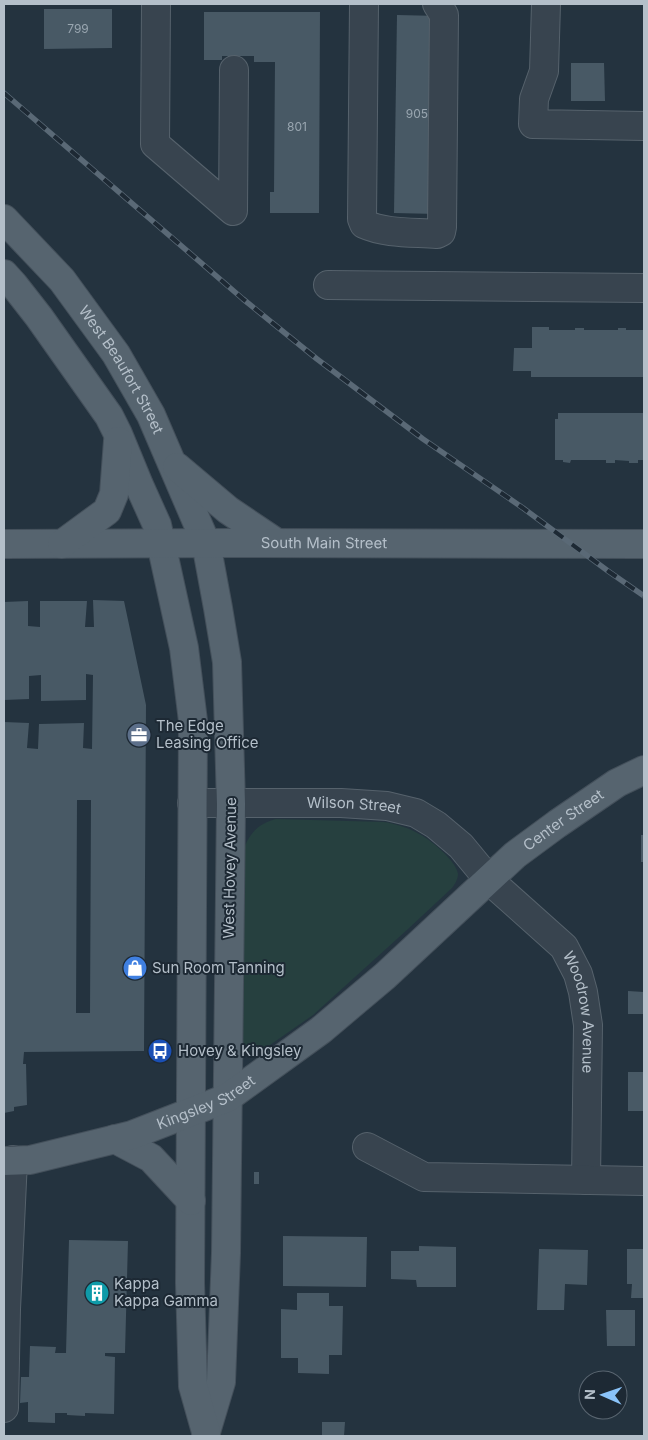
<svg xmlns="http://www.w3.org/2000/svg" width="648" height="1440" font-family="Inter,sans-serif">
<rect width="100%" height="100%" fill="#24333f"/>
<path fill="#26403f" d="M 276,819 L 384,822 C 397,824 409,828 421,835 C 432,841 457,862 458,874 C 458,879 455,884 452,888 L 408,929 L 313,1015 L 260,1052 L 255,1053 L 248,1051 L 243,1042 L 244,848 C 251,831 259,824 276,819 Z"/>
<g fill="#485965" fill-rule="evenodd">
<path d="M 44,9 L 112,9 L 112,48 L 44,49 Z"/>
<path d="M 204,12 L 320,12 L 319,213 L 270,213 L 270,192 L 274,192 L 275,62 L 254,62 L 254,56 L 222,56 L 222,60 L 204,60 Z"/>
<path d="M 397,15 L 440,16 L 437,214 L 394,213 Z"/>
<path d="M 571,63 L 604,63 L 605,101 L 571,101 Z"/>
<path d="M 532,327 L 549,327 L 549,330 L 575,330 L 575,328 L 584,328 L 584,330 L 618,330 L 618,328 L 626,328 L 626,330 L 644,330 L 644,377 L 531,377 L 531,371 L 513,371 L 514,348 L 532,348 Z"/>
<path d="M 558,413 L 644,413 L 644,460 L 638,460 L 638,463 L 629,463 L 629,461 L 615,460 L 615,463 L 606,463 L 606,460 L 571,460 L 570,463 L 563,462 L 563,460 L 555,460 L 555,419 L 558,419 Z"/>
<path d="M 93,600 L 124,601 L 146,705 L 144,1051 L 24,1052 L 23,1064 L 26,1064 L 27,1105 L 14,1107 L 14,1111 L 4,1113 L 4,722 L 29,723 L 27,748 L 38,749 L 39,724 L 84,723 L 83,748 L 92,749 L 93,675 L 86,674 L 86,700 L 41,701 L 41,675 L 29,676 L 29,699 L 4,700 L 4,602 L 28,601 L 28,626 L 40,627 L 40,601 L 87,601 L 85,627 L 94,627 ZM 77,800 L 91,800 L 90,1013 L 76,1013 Z"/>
<rect x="641" y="835" width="3" height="27"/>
<path d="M 628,991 L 644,992 L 644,1014 L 628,1014 Z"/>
<rect x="628" y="1072" width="16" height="39"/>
<rect x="254" y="1172" width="5" height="12"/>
<path d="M 283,1236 L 367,1237 L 366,1287 L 283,1286 Z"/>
<path d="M 69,1240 L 128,1241 L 125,1353 L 105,1353 L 105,1356 L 115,1357 L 114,1414 L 85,1413 L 85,1416 L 67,1415 L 67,1413 L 55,1413 L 55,1423 L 28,1422 L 28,1402 L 20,1403 L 21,1377 L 29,1377 L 30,1346 L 56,1347 L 55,1353 L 66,1353 Z"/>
<path d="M 419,1246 L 456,1247 L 456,1287 L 417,1287 L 416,1280 L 391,1279 L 391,1251 L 419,1251 Z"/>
<path d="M 539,1249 L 588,1250 L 587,1285 L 565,1284 L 564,1310 L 537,1310 Z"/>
<path d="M 627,1249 L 644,1249 L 644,1298 L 631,1298 L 632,1284 L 627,1284 Z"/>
<path d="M 297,1293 L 329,1293 L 329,1306 L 343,1306 L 342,1355 L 329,1355 L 329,1374 L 298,1373 L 298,1358 L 281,1358 L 281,1309 L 297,1310 Z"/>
<path d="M 606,1310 L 635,1310 L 635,1346 L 607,1346 Z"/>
<path d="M 322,1422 L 345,1422 L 344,1436 L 322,1436 Z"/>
</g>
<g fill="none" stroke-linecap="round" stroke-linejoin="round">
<defs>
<g id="minor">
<path d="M 156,4 L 155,144 L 233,211 L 234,70"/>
<path d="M 364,4 L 362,219 L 364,224 C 386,234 414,232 437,234 L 441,232 L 442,227 L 444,15 L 437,4"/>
<path d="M 546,4 L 544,71 L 534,99 L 533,124 L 644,126"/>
<path d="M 328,285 L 644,288"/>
<path id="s1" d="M 192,803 L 341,803 L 387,806 L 416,813 L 436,825 L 461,846 L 489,880 L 564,947 L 578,974 L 583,992 L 588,1025 L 586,1180"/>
<path d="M 367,1147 L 424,1177 L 644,1181"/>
<path d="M 4,1408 L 6,1309 L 13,1160"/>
</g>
<g id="major">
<path id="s2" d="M 4,219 L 62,280 L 116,354 L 151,415 L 206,543 L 218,608 L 227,662 L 231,804 L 226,1253 L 221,1382 L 206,1432"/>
<path d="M 4,274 L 14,285 L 39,317 L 109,416 L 118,434 L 139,485 L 157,525 L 184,648 L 193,721 L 190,1283 L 193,1386 L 206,1432"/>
<path d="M 177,467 L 228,510 L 277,543"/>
<path id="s3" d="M 4,544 L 232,543 L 644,544"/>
<path d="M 62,544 L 107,511 L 114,494 L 118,441"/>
<path d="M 115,1139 L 151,1158 L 191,1201"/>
<path id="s4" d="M 4,1161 L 30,1160 L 132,1135 L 227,1098 L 321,1030 L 385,976 L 515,855 L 557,824 L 617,783 L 644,770"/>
</g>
</defs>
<use href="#minor" stroke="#56626c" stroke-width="30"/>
<use href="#major" stroke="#44505b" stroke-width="30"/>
<use href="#minor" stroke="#38444f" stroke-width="28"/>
<use href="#major" stroke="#56646f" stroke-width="28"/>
<defs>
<path id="rail" d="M 4,93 L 243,299 L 317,359 L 423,439 L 523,508 L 608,571 L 644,596"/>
</defs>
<use href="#rail" stroke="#5a6976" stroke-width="5.5"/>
<use href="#rail" stroke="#1d2934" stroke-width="4" stroke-dasharray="11" stroke-linecap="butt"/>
</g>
<defs>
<symbol id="office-disc" viewBox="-11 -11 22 22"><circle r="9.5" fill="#5c6f8a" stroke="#1d2934"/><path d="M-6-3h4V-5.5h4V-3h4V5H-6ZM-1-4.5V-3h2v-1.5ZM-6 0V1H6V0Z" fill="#fff"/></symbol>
<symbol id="shop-disc" viewBox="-11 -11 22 22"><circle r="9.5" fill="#3f7fe0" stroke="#1d2934"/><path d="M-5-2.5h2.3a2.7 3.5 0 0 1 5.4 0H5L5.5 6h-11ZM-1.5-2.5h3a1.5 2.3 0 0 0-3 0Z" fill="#fff"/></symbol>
<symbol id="bus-disc" viewBox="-11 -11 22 22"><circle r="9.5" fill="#1a4fb4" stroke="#1d2934"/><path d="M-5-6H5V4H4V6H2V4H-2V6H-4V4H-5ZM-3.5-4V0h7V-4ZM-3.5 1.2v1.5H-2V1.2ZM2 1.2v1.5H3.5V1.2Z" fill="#fff"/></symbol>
<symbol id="building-disc" viewBox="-11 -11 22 22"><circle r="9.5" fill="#0f9aa8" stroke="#1d2934"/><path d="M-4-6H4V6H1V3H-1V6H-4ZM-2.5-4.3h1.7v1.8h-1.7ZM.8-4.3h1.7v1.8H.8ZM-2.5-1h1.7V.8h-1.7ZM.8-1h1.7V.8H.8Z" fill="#fff"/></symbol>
</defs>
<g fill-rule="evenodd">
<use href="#office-disc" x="125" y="721" width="28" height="28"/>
<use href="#shop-disc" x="121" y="954" width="28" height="28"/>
<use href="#bus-disc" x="146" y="1037" width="28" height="28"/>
<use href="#building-disc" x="83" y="1279" width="28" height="28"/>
</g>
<g text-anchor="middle" stroke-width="4" stroke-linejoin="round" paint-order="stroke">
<g font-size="12" fill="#99a6b0">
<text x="78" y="33">799</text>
<text x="417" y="118">905</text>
<text x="297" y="131">801</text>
</g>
<g font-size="15" fill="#b4bfc9" stroke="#1d2934">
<text dy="5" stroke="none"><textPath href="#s2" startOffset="192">West Beaufort Street</textPath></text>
<text dy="5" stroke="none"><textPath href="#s3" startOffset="320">South Main Street</textPath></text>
<text dy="5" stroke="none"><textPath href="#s1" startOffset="162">Wilson Street</textPath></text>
<text dy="5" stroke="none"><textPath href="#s4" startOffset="670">Center Street</textPath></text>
<text transform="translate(230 868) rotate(-89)" y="5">West Hovey Avenue</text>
<text dy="5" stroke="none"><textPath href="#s1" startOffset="494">Woodrow Avenue</textPath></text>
<text dy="5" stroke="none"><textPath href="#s4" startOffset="212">Kingsley Street</textPath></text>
</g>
<g font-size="15" fill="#b4bfc9" stroke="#1d2934" text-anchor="start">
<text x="156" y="731">The Edge<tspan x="156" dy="17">Leasing Office</tspan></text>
<text x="152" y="973">Sun Room Tanning</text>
<text x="178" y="1056">Hovey &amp; Kingsley</text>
<text x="114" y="1289">Kappa<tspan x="114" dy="17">Kappa Gamma</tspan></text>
</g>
</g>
<rect width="648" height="1440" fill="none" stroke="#b4bfc9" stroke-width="10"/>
<g transform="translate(603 1395) rotate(272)"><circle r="24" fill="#1d2934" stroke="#596570"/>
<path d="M0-4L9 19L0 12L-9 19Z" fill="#8ac3f9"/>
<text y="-8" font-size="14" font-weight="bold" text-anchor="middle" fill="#b4bfc9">N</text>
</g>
</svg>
